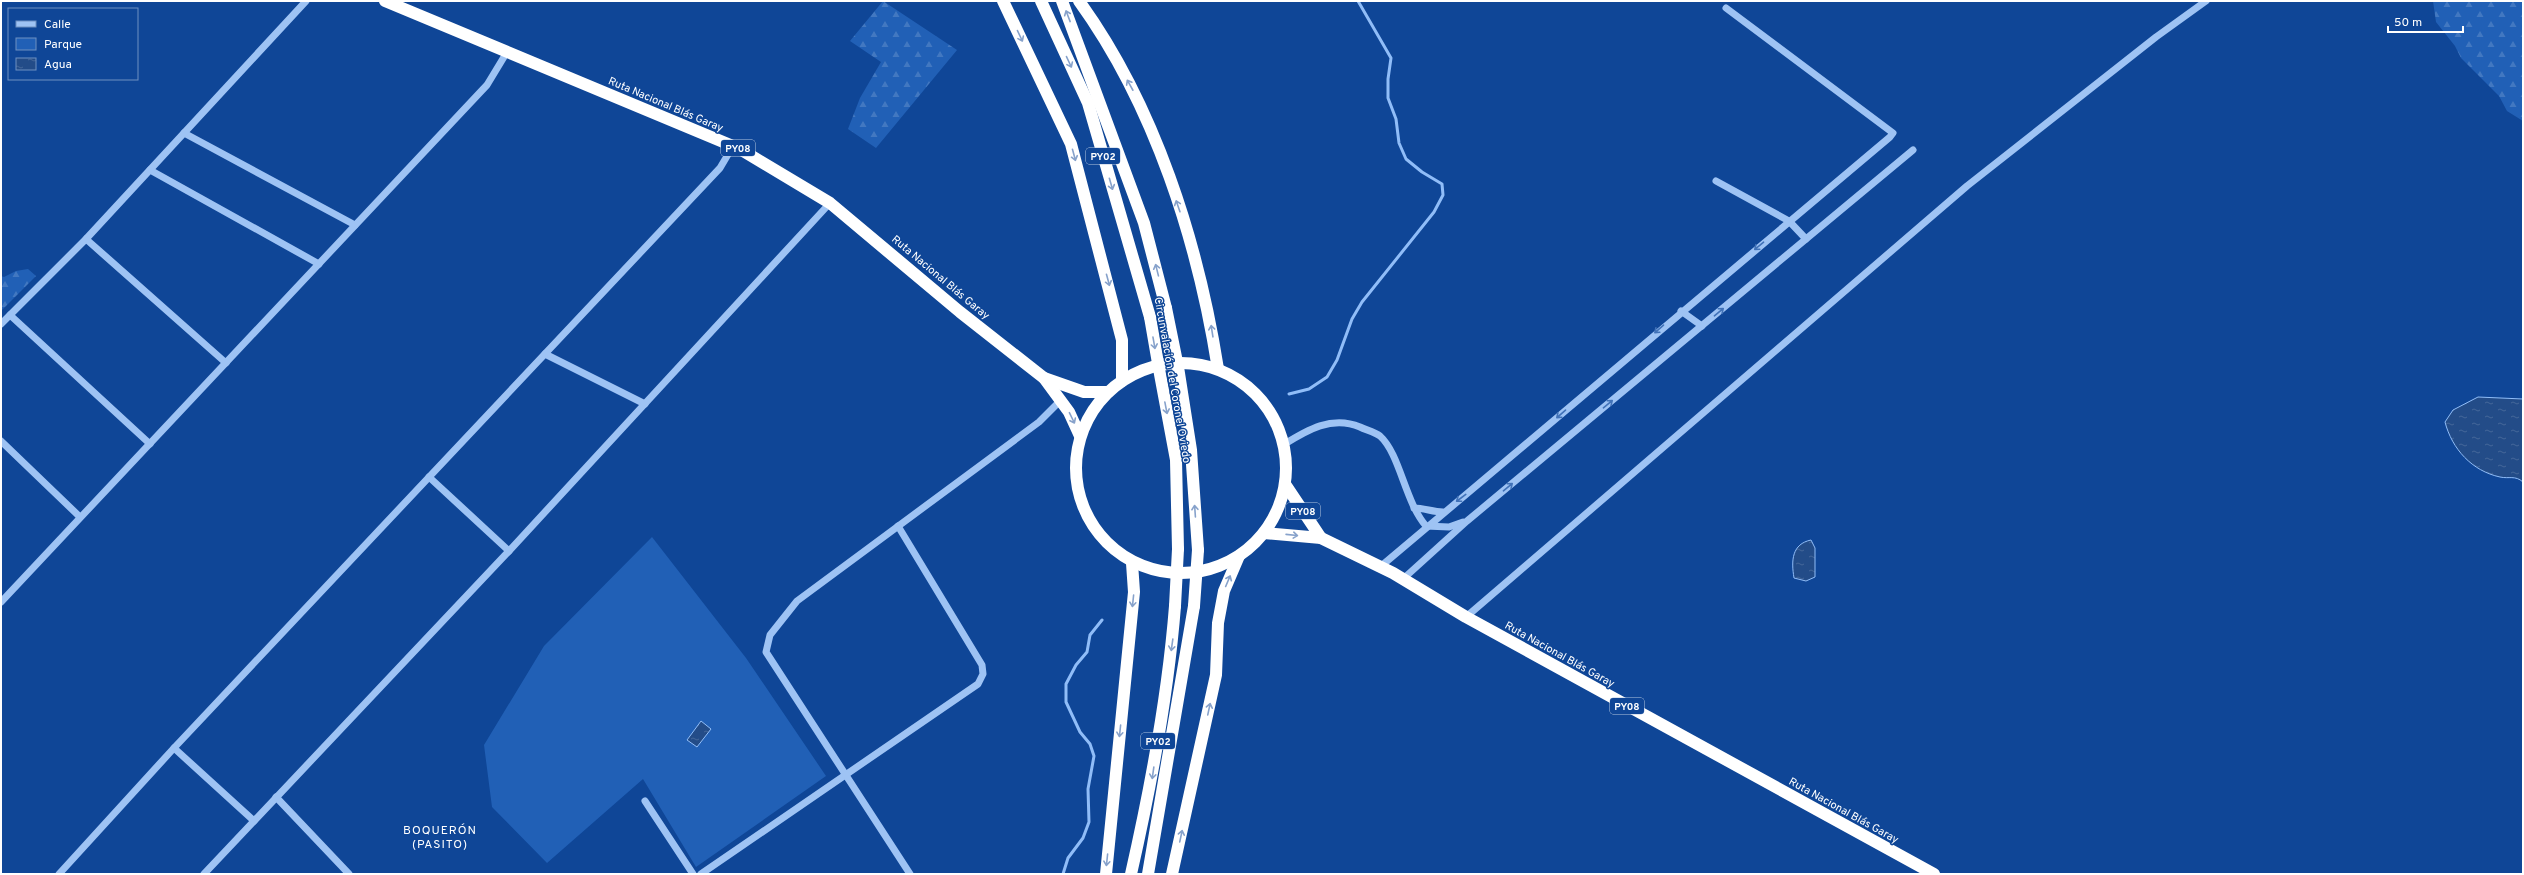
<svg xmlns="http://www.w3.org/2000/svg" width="2524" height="875" font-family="Overpass,sans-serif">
<defs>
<pattern id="forest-firs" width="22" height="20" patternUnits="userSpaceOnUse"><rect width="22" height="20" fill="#2160b6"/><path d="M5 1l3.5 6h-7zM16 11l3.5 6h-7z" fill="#4278c1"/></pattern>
<pattern id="water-ripples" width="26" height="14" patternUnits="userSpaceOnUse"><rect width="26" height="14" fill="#234c88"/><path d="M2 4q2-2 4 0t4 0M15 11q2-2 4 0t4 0" fill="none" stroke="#44679a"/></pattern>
</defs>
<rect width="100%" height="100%" fill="#0f4697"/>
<g fill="url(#forest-firs)">
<path d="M 883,1 L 957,50 L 876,148 L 848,129 L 860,98 L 881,62 L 850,41 Z"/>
<path d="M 2433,1 L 2523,1 L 2523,121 L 2507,111 L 2499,96 L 2461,58 L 2455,46 L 2436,22 Z"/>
<path d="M 28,269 L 36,276 L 1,311 L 1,276 L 4,277 L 16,271 Z"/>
</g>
<path fill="#2160b6" d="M 652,537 L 746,658 L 826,776 L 696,867 L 643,779 L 547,863 L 492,807 L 484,745 L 544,646 Z"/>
<g fill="url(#water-ripples)" stroke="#90bdf8">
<path d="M 2478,397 L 2523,399 L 2523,482 C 2515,475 2509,479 2500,477 C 2472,471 2452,449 2445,422 L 2453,410 Z"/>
<path d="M 1811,540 L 1815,548 L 1815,577 L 1806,581 L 1794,578 C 1791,560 1792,544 1811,540 Z"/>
<path d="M 701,721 L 711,729 L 697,747 L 687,740 Z"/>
</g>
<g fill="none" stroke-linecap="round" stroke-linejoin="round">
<g stroke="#90bdf8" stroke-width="3">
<path d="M 1289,394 L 1309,389 L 1327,377 L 1337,360 L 1352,319 L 1362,302 L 1434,212 L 1443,195 L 1442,184 L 1422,172 L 1406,159 L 1399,143 L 1396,119 L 1388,98 L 1388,79 L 1391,58 L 1358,1"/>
<path d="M 1063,874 L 1068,858 L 1083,838 L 1089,822 L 1088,789 L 1094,756 L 1090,744 L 1080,732 L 1066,702 L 1066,684 L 1076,665 L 1087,652 L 1090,635 L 1102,620"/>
</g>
<g stroke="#9ec3f4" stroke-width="7">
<path d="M 184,133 L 355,225"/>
<path d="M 150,170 L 319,264"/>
<path d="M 1716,181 L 1789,221 L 1806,239"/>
<path d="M 86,239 L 226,363"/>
<path d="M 1681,311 L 1702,326"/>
<path d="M 10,315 L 150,444"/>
<path d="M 1,324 L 86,239 L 306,1"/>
<path d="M 545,354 L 645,404"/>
<path d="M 1,441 L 80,517"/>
<path d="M 1283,445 C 1307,430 1332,415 1360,427 C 1366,430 1375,432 1380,436 C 1400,454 1405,502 1426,526 L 1449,527 L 1463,522"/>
<path d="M 429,477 L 509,551"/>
<path d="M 1414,508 C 1424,508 1433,512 1443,512"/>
<path d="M 1380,567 L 1890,137 L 1893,133 L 1726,8"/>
<path d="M 1403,579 L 1467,521 L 1913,150"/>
<path d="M 1,602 L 487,85 L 507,52"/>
<path d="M 1466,617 L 1967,186 L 2156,37 L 2206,1"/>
<path d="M 174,748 L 254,821"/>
<path d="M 276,797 L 349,874"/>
<path d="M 645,801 L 693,874"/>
<path d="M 59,874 L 174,748 L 720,168 L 733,146"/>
<path d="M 204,874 L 509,551 L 830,203"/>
<path d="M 701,874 L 978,684 L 983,674 L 982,665 L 898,526"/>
<path d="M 910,874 L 766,652 L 770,635 L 797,601 L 1039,422 L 1060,401"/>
</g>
<g stroke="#fff" stroke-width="12">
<path d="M 385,1 L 740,149 L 830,203 L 960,312 L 1044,378 L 1069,412 L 1080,436"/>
<path d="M 1003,1 L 1071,144 L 1122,340 L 1122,381"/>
<path d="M 1041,1 L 1088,103 L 1150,317"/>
<path d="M 1062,1 L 1144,223 L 1166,308"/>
<path d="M 1079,1 C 1155,106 1198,242 1218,369"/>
<circle cx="1181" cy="468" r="105"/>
<path d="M 1178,367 L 1191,450 L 1198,550"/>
<path d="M 1159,369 L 1176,460 L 1178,549"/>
<path d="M 1044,378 L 1084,392 L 1108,392"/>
<path d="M 1285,484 L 1321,538"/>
<path d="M 1264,533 L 1321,538 L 1393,573 L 1466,617 L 1934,874"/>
<path d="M 1106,874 L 1134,592 L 1132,563"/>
<path d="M 1131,874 C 1151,786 1168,696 1175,606"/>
<path d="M 1148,874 L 1194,606"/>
<path d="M 1172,874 L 1216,675 L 1218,623 L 1224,591 L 1239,556"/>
</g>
<g stroke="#fff" stroke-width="12">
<path d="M 1166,308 L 1178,367"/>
<path d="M 1150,317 L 1159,369"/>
<path d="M 1175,606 L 1178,549"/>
<path d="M 1194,606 L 1198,550"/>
</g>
</g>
<defs><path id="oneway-shaft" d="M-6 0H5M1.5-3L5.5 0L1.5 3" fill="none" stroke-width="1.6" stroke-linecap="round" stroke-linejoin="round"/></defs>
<g stroke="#87a2cb">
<use href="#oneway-shaft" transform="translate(1068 16) rotate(-111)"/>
<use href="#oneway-shaft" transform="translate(1020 36) rotate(65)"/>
<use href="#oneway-shaft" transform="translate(1069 62) rotate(65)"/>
<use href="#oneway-shaft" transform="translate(1130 85) rotate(-119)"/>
<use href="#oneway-shaft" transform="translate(1074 155) rotate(75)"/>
<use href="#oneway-shaft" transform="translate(1111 184) rotate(74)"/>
<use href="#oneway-shaft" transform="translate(1178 206) rotate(-109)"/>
<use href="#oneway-shaft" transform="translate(1157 270) rotate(-104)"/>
<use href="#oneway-shaft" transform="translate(1108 280) rotate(75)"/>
<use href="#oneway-shaft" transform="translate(1212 331) rotate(-99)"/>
<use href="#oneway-shaft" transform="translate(1154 343) rotate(80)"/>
<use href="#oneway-shaft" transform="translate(1166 408) rotate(79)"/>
<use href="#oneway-shaft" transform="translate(1072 418) rotate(64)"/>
<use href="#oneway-shaft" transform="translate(1195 511) rotate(-94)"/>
<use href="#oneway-shaft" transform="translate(1292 535) rotate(6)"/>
<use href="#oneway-shaft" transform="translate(1228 581) rotate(-67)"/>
<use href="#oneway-shaft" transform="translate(1133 601) rotate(96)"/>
<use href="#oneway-shaft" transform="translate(1172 645) rotate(98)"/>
<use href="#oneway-shaft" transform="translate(1209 709) rotate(-78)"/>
<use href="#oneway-shaft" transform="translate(1120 731) rotate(96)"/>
<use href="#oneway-shaft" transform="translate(1153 773) rotate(98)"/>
<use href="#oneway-shaft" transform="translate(1181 836) rotate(-78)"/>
<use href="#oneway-shaft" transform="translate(1107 860) rotate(96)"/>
</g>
<g stroke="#4172b8">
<use href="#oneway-shaft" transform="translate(1759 246) rotate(140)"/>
<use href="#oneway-shaft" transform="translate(1719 312) rotate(-40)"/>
<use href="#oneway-shaft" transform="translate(1659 329) rotate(139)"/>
<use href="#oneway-shaft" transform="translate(1608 404) rotate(-40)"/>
<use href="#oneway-shaft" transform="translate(1561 414) rotate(139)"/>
<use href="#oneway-shaft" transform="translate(1508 487) rotate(-40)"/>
<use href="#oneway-shaft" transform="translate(1461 498) rotate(143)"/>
</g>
<g text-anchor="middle" stroke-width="3" stroke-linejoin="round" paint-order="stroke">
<g fill="#0f4697" stroke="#b7c8e0" stroke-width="1">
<rect x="721" y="140" width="34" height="16" rx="3"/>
<rect x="1086" y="148" width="34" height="16" rx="3"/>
<rect x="1286" y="503" width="34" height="16" rx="3"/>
<rect x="1610" y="698" width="34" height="16" rx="3"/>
<rect x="1141" y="733" width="34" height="16" rx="3"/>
</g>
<g font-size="10" font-weight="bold" fill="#fff">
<text x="738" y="152">PY08</text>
<text x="1103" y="160">PY02</text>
<text x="1303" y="515">PY08</text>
<text x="1627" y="710">PY08</text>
<text x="1158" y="745">PY02</text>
</g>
<g font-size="11" fill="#fff" stroke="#0f4697">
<text transform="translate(666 104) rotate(23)" y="4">Ruta Nacional Blás Garay</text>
<text transform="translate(941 277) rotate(40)" y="4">Ruta Nacional Blás Garay</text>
<text transform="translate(1173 380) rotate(80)" y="4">Circunvalación del Coronel Oviedo</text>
<text transform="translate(1560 654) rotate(29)" y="4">Ruta Nacional Blás Garay</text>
<text transform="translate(1844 810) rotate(29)" y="4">Ruta Nacional Blás Garay</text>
</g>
<g font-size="12" letter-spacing="1" fill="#fff" stroke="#0f4697">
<text x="440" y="834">BOQUERÓN<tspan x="440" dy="14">(PASITO)</tspan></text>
</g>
</g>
<rect width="2524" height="875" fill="none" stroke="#ffffff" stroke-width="4"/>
<rect x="8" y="8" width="130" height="72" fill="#0f4697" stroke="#6f90c1"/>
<rect x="16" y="21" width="20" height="6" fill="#9ec3f4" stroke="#6f90c1"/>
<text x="44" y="28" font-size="12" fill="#ffffff">Calle</text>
<rect x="16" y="38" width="20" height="12" fill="#2160b6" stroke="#6f90c1"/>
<text x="44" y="48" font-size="12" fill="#ffffff">Parque</text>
<rect x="16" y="58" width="20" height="12" fill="url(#water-ripples)" stroke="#6f90c1"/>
<text x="44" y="68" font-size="12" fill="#ffffff">Agua</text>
<path d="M2388 26v6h75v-6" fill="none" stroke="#ffffff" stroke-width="2"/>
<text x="2394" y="26" font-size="12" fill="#ffffff" stroke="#0f4697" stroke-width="3" paint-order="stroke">50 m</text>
</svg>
